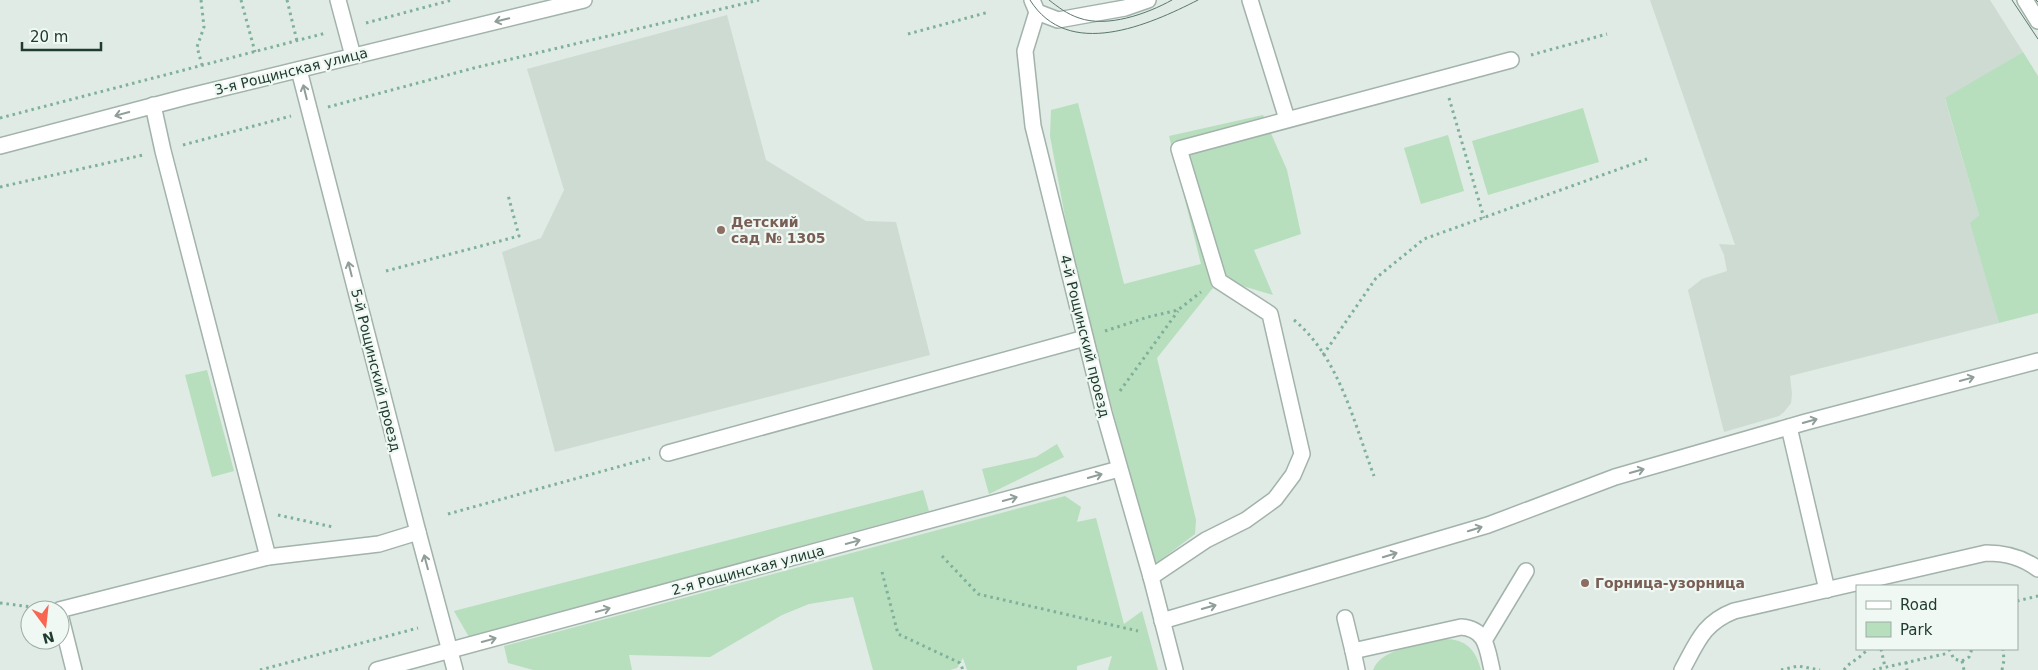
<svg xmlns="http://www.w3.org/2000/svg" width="2038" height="670" font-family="'DejaVu Sans',sans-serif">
<rect width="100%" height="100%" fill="#dfebe4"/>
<g fill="#cedbd3">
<path d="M 1650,0 L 1990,0 L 2023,52 L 1945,99 L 1979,215 L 1971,223 L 1999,323 L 1790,376 L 1792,394 L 1791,403 L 1784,412 L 1779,416 L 1724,432 L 1688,290 L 1702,279 L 1727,271 L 1724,255 L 1719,244 L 1735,245 Z"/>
<path d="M 727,15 L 766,160 L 866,221 L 896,222 L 930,355 L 555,452 L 502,252 L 541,238 L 564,190 L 527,69 Z"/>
</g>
<g fill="#b7debd">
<path d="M 2023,52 L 2038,76 L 2038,313 L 1999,323 L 1970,223 L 1979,215 L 1945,98 Z"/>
<path d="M 1078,103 L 1124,284 L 1201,264 L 1169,136 L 1263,115 L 1287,170 L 1301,234 L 1254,250 L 1273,295 L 1226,281 L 1212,289 L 1157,358 L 1196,520 L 1195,534 L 1154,565 L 1074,265 L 1050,136 L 1051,110 Z"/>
<path d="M 1583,108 L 1599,162 L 1488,195 L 1472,141 Z"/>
<path d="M 1448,135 L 1464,191 L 1421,204 L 1404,148 Z"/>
<path d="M 207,370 L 234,471 L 212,477 L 185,375 Z"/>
<path d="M 1057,444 L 1064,457 L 989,494 L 982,469 L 1036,457 Z"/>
<path d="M 923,490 L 929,511 L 469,637 L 454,611 Z"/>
<path d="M 1065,496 L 1081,507 L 1077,522 L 1096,518 L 1124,624 L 1142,611 L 1158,670 L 1108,670 L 1112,656 L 1077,666 L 1077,670 L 967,670 L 963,658 L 957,668 L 950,670 L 873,670 L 853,597 L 809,604 L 782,615 L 710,657 L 629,655 L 632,670 L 533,670 L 508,663 L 504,646 Z"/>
<path d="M 1445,639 C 1466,639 1476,650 1481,670 L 1373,670 C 1382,647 1423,644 1445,639 Z"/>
</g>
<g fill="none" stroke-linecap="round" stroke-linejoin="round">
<defs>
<g id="minor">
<path d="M 338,0 L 353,56"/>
<path d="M 1032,0 L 1037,12 L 1025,51 L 1033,126 L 1104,413 L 1151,577 L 1175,670"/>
<path d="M 1250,0 L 1287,119"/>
<path d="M 2025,0 L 2038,21"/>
<path d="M 1037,12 L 1058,20 L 1125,8 L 1148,0"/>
<path d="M 299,70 L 418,532 L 455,670"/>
<path d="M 153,105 L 163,151 L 268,557"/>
<path d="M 0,146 L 186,97 L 584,0"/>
<path d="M 1789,427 L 1827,590"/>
<path d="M 668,453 L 1085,338"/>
<path d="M 1151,577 L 1206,540 L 1246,520 L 1275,499 L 1293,475 L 1302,454 L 1270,314 L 1219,281 L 1179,149 L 1511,60"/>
<path d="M 59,610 L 268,557 L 379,544 L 418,532"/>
<path d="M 60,614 L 74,670"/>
<path d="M 1345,618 L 1353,651"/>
<path d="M 1162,621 L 1488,525 L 1615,477 L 1806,422 L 2038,361"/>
<path d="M 1485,639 L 1526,571"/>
<path d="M 377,670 L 1119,469"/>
<path d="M 1357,670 L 1353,651 L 1461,627 C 1487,629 1487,649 1492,670"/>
<path d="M 1682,670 C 1697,643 1703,623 1734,611 L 1986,553 C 2006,553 2022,557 2038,569"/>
</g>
</defs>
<use href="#minor" stroke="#a2b3ab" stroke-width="18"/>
<g stroke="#7eb09a" stroke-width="3" stroke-dasharray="2.5 4" stroke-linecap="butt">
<path d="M 201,0 L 204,27 L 197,47 L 202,65"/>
<path d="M 241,0 L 255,52"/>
<path d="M 287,0 L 297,41"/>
<path d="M 366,23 L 452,0"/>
<path d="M 908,34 L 989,12"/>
<path d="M 1531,55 L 1607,34"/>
<path d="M 1449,98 L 1484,218"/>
<path d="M 328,107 L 474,68 L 759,0"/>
<path d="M 0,118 L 326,33"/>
<path d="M 183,145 L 291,116"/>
<path d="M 0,187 L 143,155"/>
<path d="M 386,271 L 519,236 L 508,195"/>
<path d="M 1294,320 C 1339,357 1354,423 1374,476"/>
<path d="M 1105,331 L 1148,317 L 1178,310 L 1201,292"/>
<path d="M 1323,355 L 1376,278 L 1424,239 L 1647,159"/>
<path d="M 1120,391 L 1178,311"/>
<path d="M 448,514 L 650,458"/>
<path d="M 278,515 L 333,527"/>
<path d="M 942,556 L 978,594 L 1138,631"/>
<path d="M 882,572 L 898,634 L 960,663 L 963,670"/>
<path d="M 2017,601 L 2038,596"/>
<path d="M 0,603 L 40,608"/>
<path d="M 1881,649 L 1885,667"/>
<path d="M 1949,649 L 1954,659 L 1962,661 L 1969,657 L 1972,649"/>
<path d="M 1962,661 L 1964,670"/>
<path d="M 1906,662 L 1907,670"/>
<path d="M 260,670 L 418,628"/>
<path d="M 1781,670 L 1798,666 L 1820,670"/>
<path d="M 1844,670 C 1850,661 1862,658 1867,649"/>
<path d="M 1873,670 L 1949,653"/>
<path d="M 2002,670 L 2004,660 L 2003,649"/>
</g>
<use href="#minor" stroke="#fff" stroke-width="15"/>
<g stroke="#5a786c" stroke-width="1">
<path d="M 1030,0 C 1068,61 1149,25 1198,0"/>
<path d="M 1049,0 C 1058,7 1067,14 1079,18 C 1107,28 1147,14 1172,0"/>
<path d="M 2012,0 L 2038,39"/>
<path d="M 2036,0 L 2038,2"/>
</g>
</g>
<defs><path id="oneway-shaft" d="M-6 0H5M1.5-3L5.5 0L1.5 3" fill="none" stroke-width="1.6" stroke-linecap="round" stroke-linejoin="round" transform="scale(1.25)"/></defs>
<g stroke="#909e98">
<use href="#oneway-shaft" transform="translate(502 20) rotate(166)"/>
<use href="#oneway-shaft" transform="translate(305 92) rotate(-104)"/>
<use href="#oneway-shaft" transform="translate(122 114) rotate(165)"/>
<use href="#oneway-shaft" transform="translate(350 269) rotate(-104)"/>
<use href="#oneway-shaft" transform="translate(1967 379) rotate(-15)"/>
<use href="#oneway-shaft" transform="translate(1810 421) rotate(-16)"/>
<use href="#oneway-shaft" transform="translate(1637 471) rotate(-16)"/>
<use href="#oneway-shaft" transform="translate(1095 476) rotate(-16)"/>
<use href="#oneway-shaft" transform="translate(1010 499) rotate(-15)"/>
<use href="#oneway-shaft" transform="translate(1475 529) rotate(-17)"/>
<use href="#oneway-shaft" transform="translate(853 542) rotate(-15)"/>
<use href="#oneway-shaft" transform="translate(1390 555) rotate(-17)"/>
<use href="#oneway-shaft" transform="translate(426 562) rotate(-105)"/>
<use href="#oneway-shaft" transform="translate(1209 607) rotate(-16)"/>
<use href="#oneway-shaft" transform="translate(603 610) rotate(-15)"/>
<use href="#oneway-shaft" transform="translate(489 640) rotate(-15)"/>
</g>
<g fill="#8d6e63" stroke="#f0f8f3" stroke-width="2">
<circle cx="721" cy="230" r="5"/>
<circle cx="1585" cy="583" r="5"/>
</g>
<g text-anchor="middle" stroke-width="4.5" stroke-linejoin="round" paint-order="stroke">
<g font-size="14" fill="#203c31" stroke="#f0f8f3">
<text transform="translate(291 71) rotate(-14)" y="5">3-я Рощинская улица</text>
<text transform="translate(1085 336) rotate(76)" y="5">4-й Рощинский проезд</text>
<text transform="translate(376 370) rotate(76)" y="5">5-й Рощинский проезд</text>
<text transform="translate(748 570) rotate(-15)" y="5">2-я Рощинская улица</text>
</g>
<g font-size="14" font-weight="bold" fill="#785e54" stroke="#f0f8f3" text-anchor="start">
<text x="731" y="227">Детский<tspan x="731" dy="16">сад № 1305</tspan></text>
<text x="1595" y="588">Горница-узорница</text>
</g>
</g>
<rect x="1856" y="585" width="162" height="65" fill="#f0f8f3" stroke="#9dada5"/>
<rect x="1866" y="601" width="25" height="8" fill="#ffffff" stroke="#9dada5"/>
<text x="1900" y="610" font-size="15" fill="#203c31">Road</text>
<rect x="1866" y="622" width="25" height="15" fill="#b7debd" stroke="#9dada5"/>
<text x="1900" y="635" font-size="15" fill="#203c31">Park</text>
<g transform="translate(45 625) rotate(165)"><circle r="24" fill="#f0f8f3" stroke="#9dada5"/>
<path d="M0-4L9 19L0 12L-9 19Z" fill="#f86551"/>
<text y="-8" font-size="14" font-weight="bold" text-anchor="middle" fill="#203c31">N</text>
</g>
<path d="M22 42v8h79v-8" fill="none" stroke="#203c31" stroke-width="2.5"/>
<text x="30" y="42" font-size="15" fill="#203c31" stroke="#f0f8f3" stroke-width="4" paint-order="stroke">20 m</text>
</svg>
